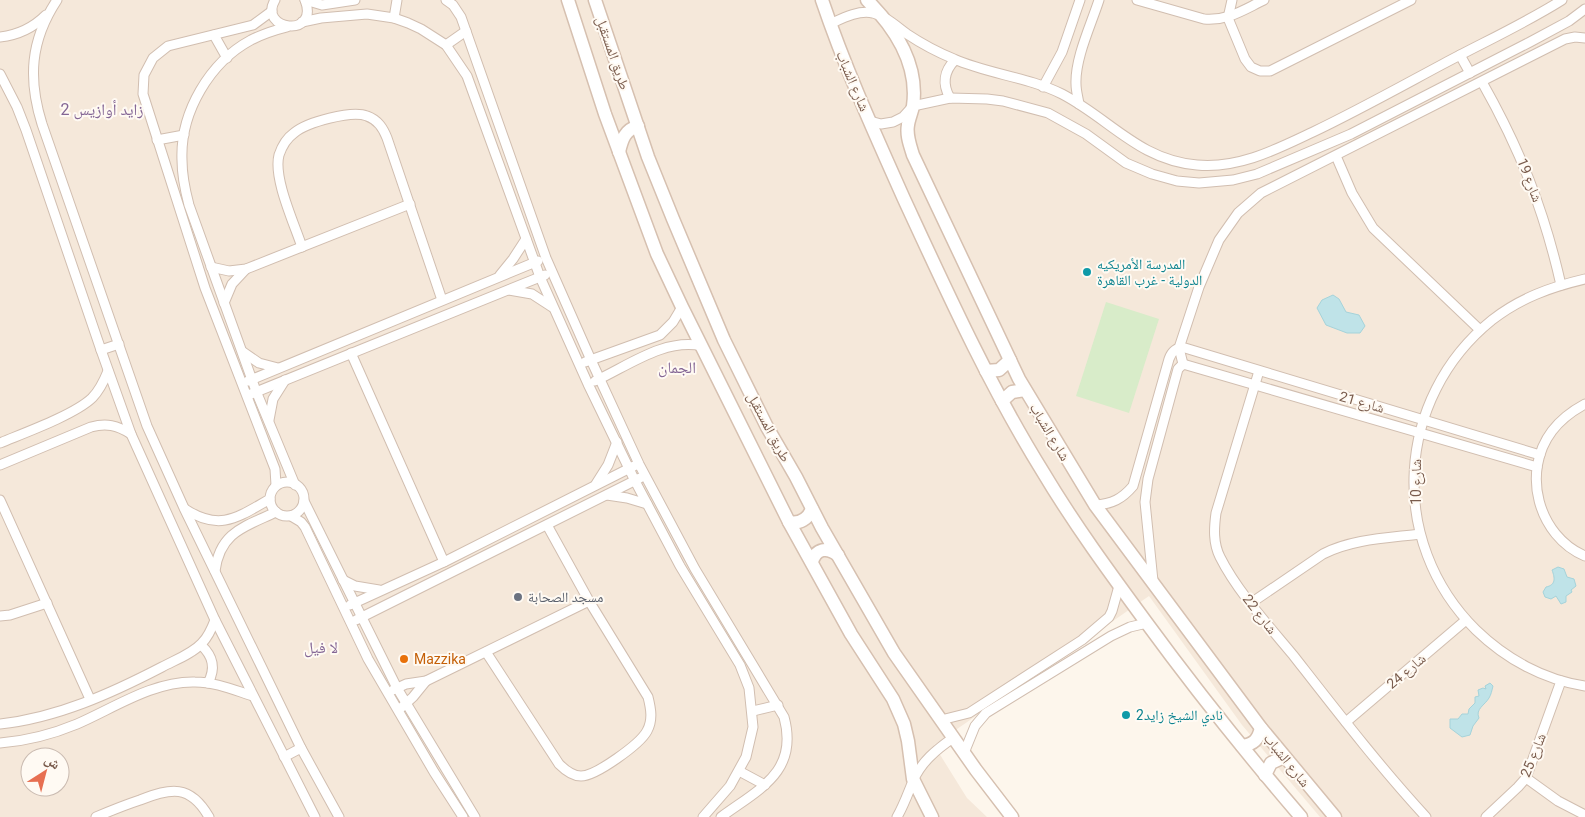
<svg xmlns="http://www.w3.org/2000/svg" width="1585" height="817" font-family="Roboto,'Noto Naskh Arabic',sans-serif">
<rect width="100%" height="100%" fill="#fdf6ec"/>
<path fill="#f5e8da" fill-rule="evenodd" d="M 0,0 L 1585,0 L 1585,817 L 1320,817 L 1242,725 L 1149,596 L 934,745 L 967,798 L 987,817 L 0,817 ZM 30,757 L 60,757 L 60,787 L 30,787 Z"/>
<path fill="#d8ecc9" d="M 1106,302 L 1159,319 L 1129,413 L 1076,396 Z"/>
<g fill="#bfe3e8" stroke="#a5d3da">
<path d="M 1333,295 L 1339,299 L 1346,312 L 1359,315 L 1365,326 L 1360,333 L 1347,333 L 1326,325 L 1317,308 L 1322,300 Z"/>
<path d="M 1558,567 L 1564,569 L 1567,577 L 1574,579 L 1576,586 L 1571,590 L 1572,592 L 1566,596 L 1566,602 L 1561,604 L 1556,596 L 1551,599 L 1545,597 L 1543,592 L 1546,587 C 1556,585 1555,578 1552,570 Z"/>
<path d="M 1490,683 L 1493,686 C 1492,690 1491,695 1489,698 C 1485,705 1475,709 1479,718 L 1473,726 L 1470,735 L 1462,737 L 1450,728 L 1450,719 L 1458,719 L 1462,714 L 1468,714 L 1469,709 L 1475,703 L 1475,697 L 1479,696 L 1478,690 L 1483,688 L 1486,689 L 1485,686 Z"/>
</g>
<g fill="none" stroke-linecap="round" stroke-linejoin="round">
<defs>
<g id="street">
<path d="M 57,0 C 30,41 28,79 42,124 L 147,426 L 184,508 L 301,748 L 339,817"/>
<path d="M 275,0 C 257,30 320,39 305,0"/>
<path d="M 305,0 L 322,5 L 355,0"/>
<path d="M 446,0 L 453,5 L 461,17 L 546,258 L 591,360 L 639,464 L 695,569 L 784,717 C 799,772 759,789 721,817"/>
<path d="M 1137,0 L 1204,19 C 1228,21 1243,10 1264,0"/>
<path d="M 1232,0 L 1228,18 L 1245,59 L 1251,67 L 1260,71 L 1270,71 L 1411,0"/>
<path d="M 272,11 L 253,25 L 168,46 L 153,58 L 144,75 L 143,94 L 205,288 L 275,469 L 276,485"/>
<path d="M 394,18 L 397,0"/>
<path d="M 302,22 L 321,18 L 367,14 L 394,18 L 408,23 L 421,29 L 446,45 L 467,76 L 540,277 L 588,384 L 635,481 L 680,566 L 740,665 L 749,688 L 753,727 L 746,757 L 730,786 L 703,817"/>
<path d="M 830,24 C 843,18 858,10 873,13 C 886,16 896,26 907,34 C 922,44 937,52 954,59 C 988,74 1028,77 1062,94 C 1110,119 1139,160 1197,165 C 1239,169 1277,149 1313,132 C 1357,111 1400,87 1443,64 C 1482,43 1524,24 1562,0"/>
<path d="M 287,27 C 275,30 263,34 251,40 C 210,62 180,112 182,160 C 182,176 185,190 189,205 L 256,391 L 295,485"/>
<path d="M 214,35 L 227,58"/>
<path d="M 0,37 C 18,35 33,28 46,15"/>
<path d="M 446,45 L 466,31"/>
<path d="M 1460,55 L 1470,73"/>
<path d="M 0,74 L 17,107 L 26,130 L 101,350 L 131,434 L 215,620 L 315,817"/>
<path d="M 1482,82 C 1520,149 1544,210 1561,285"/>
<path d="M 1043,87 L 1062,52 L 1080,0"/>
<path d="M 950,98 C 942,84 944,71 955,60"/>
<path d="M 1079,104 C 1078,97 1076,91 1076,84 C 1075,58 1091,25 1099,0"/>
<path d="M 870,121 L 881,124 L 893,122 L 903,117 L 913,106 L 950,98 L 987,99 L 1003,101 L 1048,113 L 1086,134 L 1126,163 L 1152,174 L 1177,181 L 1199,183 L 1233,180 L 1257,174 L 1351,134 L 1530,42 L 1569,21 L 1585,9"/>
<path d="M 157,140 L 184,135"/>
<path d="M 1336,156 L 1352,193 L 1373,228 L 1480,330"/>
<path d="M 302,247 C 294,223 273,178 279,155 C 282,146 287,138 294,133 C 307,122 352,110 367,116 C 378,120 383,128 387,138 L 442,300"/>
<path d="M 211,267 L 229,271 L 246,269 L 410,204"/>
<path d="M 500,275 L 513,259 L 526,239"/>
<path d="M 1585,279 C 1551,287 1520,298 1492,320 C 1395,398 1387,542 1476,630 C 1506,659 1544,680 1585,686"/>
<path d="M 509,290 L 532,294 L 552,307"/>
<path d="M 224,303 L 232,284 L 246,269"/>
<path d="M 101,350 L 119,344"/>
<path d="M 243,352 L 259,363 L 278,368"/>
<path d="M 351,353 L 444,562"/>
<path d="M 585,362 L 660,335 L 673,322 L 682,307"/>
<path d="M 1183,364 L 1179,348 L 1199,287 L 1219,240 L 1238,213 L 1261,193 L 1565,39 L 1575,37 L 1585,38"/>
<path d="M 1259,371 L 1216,513 C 1214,528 1213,543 1220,557 C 1237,591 1269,626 1293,655 C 1336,710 1379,766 1426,817"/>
<path d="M 248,381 L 538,261"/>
<path d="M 595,381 C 628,366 664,338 702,346"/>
<path d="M 251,394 L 545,275"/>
<path d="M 1585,404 C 1572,411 1561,419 1552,431 C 1521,472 1538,536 1585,556"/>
<path d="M 269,420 L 273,399 L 285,380"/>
<path d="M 0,443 C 24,433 74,415 92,398 C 100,390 104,381 108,371"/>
<path d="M 0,465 L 91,427 C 106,423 117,425 131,434"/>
<circle cx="287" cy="499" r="17"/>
<path d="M 596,484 L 608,465 L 617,442"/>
<path d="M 607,495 L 627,498 L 647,504"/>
<path d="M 0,500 L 90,699"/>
<path d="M 304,501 L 397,688 L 475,817"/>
<path d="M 1095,505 C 1112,504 1122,499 1133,486 L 1169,359 C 1172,351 1176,347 1185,348 L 1540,455"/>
<path d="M 185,509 C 220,532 238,517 270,499"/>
<path d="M 291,516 L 301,522 L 305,527 L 368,659 L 434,772 L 463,817"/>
<path d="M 215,571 C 220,532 244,527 276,512"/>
<path d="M 343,580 L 355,586 L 379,590"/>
<path d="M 1153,581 L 1145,502 L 1148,479 L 1178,369 L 1183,364 L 1537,467"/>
<path d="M 1251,603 L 1323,554 C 1352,539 1388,538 1420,534"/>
<path d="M 350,605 L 444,562 L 634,466"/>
<path d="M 0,616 L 10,615 L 47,603"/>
<path d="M 356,620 L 640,478"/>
<path d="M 201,645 C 213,656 216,668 208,683"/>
<path d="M 486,652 L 559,764 C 565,770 572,776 581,776 C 596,776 640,744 647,731 C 653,720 651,709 648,697 L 589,601 L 547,525"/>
<path d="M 393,690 L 406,684 L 426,681 L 589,601"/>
<path d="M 402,707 L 413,697 L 426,681"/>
<path d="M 753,711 L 778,705"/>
<path d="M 941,720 L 969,713 L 1082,640 L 1109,617 L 1112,611 L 1119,586"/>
<path d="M 1346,722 L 1466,620"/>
<path d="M 0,724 C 57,718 112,693 162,667 C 175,660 192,654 202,643 C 208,637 212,628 215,620"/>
<path d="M 0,743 C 26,741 53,734 77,724 C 114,708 153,681 195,682 C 215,682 234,690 253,696"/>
<path d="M 964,753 L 975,726 L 986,713 L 1111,636 L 1130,627 L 1147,623"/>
<path d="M 284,757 L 301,748"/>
<path d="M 739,771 L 765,785"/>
<path d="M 1526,778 L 1558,801 L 1585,815"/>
<path d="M 96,817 C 110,811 125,805 140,800 C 171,788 190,784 209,817"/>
<path d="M 897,817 C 904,805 908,793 913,781 C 921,762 937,749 953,738"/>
<path d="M 1486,817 L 1518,787 L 1526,778 L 1561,681"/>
</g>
<g id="secondary">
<path d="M 568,0 L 605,114 L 657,254 L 682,307 L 789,522 L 851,634 L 893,699 L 904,724 L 908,741 L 913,779 L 932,817"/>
<path d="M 595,0 L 648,157 L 673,219 L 724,340 L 767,427 L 796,477 L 822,528 L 894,653 L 976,770 L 1012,817"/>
<path d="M 822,0 C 845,68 875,134 904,199 C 947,292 989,385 1043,472 C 1074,524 1110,573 1146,622 C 1195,689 1247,754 1301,817"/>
<path d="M 867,0 C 895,28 919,64 913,106 C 912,112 909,118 908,125 C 906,135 910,145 913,155 L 1019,379 L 1095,505 L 1261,728 L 1335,817"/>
<path d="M 619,152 C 622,139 625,130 638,126"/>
<path d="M 986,371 L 999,370 L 1010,360"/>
<path d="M 1002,401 L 1012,392 L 1025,390"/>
<path d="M 789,522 C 800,524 808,519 812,509"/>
<path d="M 812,562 C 816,548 827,547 838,555"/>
<path d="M 1242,746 C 1254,744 1258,740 1261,728"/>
<path d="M 1265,775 L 1271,763 L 1284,757"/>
</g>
</defs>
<use href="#street" stroke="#d1beb0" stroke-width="11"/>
<use href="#secondary" stroke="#d6c0b0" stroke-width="15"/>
<use href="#street" stroke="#fff" stroke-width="9"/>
<use href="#secondary" stroke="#fff" stroke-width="12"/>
</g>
<g fill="#0f9aa8" stroke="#fffaf3" stroke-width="2">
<circle cx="1087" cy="272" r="5"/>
<circle cx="1126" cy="715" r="5"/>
</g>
<circle fill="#6b7280" stroke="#fffaf3" stroke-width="2" cx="518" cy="597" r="5"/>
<circle fill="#e8710a" stroke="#fffaf3" stroke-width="2" cx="404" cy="659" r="5"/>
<g text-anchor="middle" stroke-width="4" stroke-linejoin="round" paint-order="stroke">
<g font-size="14" fill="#7a5c4d" stroke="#fffaf3">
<text transform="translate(613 53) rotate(71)" y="5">طريق المستقبل</text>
<text transform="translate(853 81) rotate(67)" y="5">شارع الشباب</text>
<text transform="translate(1530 180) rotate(69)" y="5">شارع 19</text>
<text transform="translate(1362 402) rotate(16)" y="5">شارع 21</text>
<text transform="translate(769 427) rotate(62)" y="5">طريق المستقبل</text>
<text transform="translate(1050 432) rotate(59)" y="5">شارع الشباب</text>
<text transform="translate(1416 482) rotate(-90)" y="5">شارع 10</text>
<text transform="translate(1260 614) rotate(52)" y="5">شارع 22</text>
<text transform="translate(1406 671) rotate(-40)" y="5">شارع 24</text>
<text transform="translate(1533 755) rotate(-68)" y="5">شارع 25</text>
<text transform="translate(1287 760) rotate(51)" y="5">شارع الشباب</text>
</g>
<g font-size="14" fill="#0d838f" stroke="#fffaf3" text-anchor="start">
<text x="1097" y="269">المدرسة الأمريكيه<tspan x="1097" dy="16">الدولية - غرب القاهرة</tspan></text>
<text x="1136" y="720">نادي الشيخ زايد2</text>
</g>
<g font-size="14" fill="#5b616d" stroke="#fffaf3" text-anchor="start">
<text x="528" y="602">مسجد الصحابة</text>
</g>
<g font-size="14" fill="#c56008" stroke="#fffaf3" text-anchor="start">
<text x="414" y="664">Mazzika</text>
</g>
<g font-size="16" fill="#846695" stroke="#fffaf3">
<text x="102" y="115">زايد أوازيس 2</text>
<text x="677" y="373">الجمان</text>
<text x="321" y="653">لا فيل</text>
</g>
</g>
<g transform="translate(45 772) rotate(36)"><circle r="24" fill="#fffaf3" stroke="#cabbb1"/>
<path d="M0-4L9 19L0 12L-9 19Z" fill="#e76f51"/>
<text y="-8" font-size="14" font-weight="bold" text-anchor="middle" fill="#7a5c4d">ش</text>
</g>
</svg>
